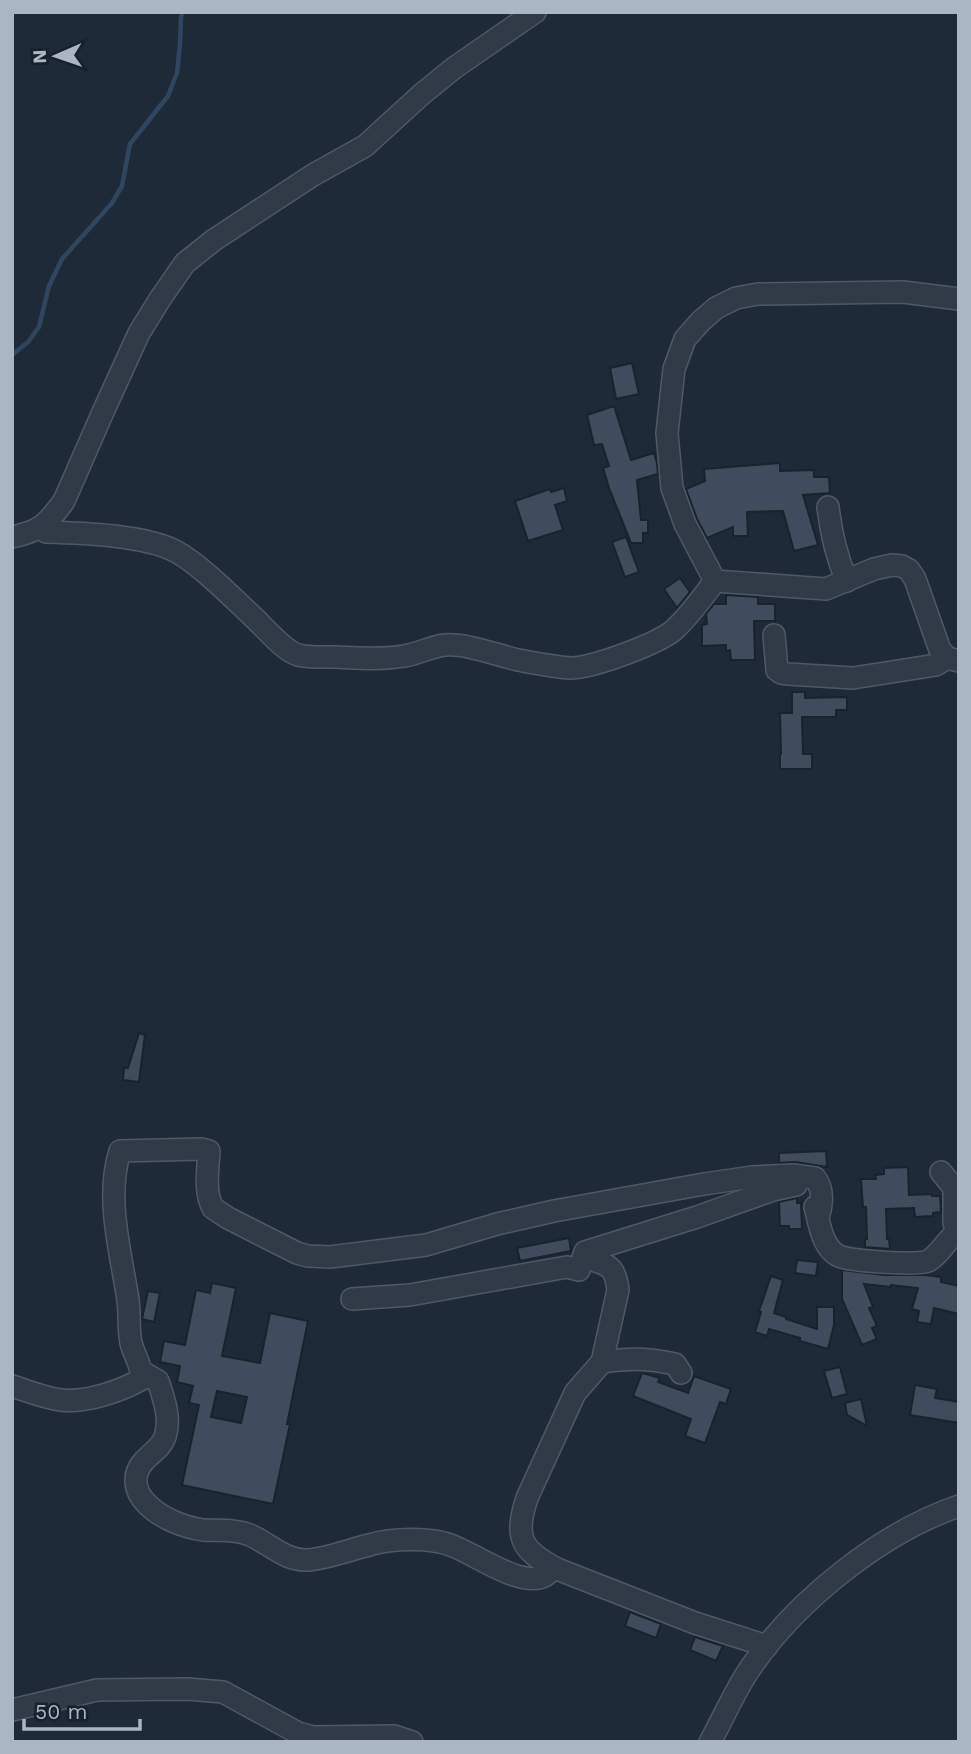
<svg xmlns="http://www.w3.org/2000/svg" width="971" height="1754" font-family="'Work Sans',sans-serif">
<rect width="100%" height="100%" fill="#1e2a37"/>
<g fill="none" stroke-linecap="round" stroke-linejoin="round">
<path stroke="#2f4660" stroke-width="4.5" d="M 12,355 L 28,342 L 39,327 L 49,286 L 62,259 L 112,203 L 122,186 L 130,144 L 168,96 L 177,73 L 180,44 L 181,17 L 183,12"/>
</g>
<g fill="#3e4c5c" stroke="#19232e" stroke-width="2" fill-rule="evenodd">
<path d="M 632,363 L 639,394 L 616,399 L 610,368 Z"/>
<path d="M 614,406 L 631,460 L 654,453 L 657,463 L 658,474 L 637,480 L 641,520 L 648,520 L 648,533 L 643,533 L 643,543 L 631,543 L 609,488 L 603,468 L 609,466 L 602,444 L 594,445 L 587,415 Z"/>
<path d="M 780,463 L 780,471 L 814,470 L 814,477 L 829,477 L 830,493 L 803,495 L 818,545 L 794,551 L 783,511 L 747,512 L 748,536 L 733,536 L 733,527 L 707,538 L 697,519 L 686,489 L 705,481 L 704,469 Z"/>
<path d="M 564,488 L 567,501 L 555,505 L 563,530 L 528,541 L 515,501 L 550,489 L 551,492 Z"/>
<path d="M 626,537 L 639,572 L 625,577 L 612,542 Z"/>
<path d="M 680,578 L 690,592 L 677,608 L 664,589 Z"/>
<path d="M 726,595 L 758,597 L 758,604 L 775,604 L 775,621 L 754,621 L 755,660 L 731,660 L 730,650 L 726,651 L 726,645 L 702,646 L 702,625 L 707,624 L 706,614 L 714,604 L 726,604 Z"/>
<path d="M 792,692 L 805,692 L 805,698 L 847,697 L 847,710 L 836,710 L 836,717 L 802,717 L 803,754 L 812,754 L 812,769 L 780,769 L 780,754 L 781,754 L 780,713 L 792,713 Z"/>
<path d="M 139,1033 L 145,1035 L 139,1082 L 123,1080 L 124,1068 L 128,1068 Z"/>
<path d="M 826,1151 L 827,1167 L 795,1162 L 779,1163 L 779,1153 Z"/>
<path d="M 908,1167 L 909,1195 L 932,1194 L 932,1196 L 940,1196 L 941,1212 L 933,1213 L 933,1216 L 915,1217 L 914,1208 L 886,1209 L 887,1239 L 889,1239 L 890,1249 L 865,1247 L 865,1239 L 867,1239 L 866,1207 L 863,1207 L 861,1179 L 876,1179 L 875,1175 L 884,1174 L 884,1168 Z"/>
<path d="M 797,1198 L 797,1203 L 801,1203 L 802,1229 L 789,1229 L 789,1226 L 780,1226 L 779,1202 Z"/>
<path d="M 569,1238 L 571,1251 L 520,1261 L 517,1248 Z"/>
<path d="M 797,1260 L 818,1262 L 816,1276 L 795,1273 Z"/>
<path d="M 842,1270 L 885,1275 L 925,1275 L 941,1277 L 941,1282 L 959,1286 L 959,1314 L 934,1308 L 931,1324 L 917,1322 L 919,1311 L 912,1309 L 918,1288 L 891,1285 L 891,1287 L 864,1284 L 873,1307 L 869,1308 L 877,1326 L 872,1328 L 877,1339 L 862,1345 L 842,1299 Z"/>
<path d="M 771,1276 L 783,1280 L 774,1313 L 786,1317 L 786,1319 L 817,1329 L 817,1307 L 834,1307 L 834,1325 L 828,1349 L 800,1341 L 800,1338 L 769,1329 L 767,1336 L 755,1332 L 761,1312 L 759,1311 Z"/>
<path d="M 212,1283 L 236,1288 L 222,1356 L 260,1363 L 270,1313 L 308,1321 L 287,1424 L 290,1424 L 273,1504 L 182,1485 L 199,1405 L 189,1403 L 193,1386 L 177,1382 L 180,1366 L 160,1362 L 164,1341 L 185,1345 L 196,1290 L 210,1293 ZM 217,1391 L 247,1397 L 241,1423 L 211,1417 Z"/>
<path d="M 148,1291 L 160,1293 L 154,1322 L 142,1319 Z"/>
<path d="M 840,1367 L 847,1394 L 832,1398 L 824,1371 Z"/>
<path d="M 642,1373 L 660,1378 L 658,1382 L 688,1393 L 694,1376 L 731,1389 L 726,1404 L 720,1402 L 705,1443 L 685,1436 L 691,1419 L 633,1396 Z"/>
<path d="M 915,1385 L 937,1389 L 935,1398 L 959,1402 L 959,1423 L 910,1415 Z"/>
<path d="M 861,1399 L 867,1426 L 847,1415 L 845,1403 Z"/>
<path d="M 630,1612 L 661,1624 L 656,1638 L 625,1626 Z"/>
<path d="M 695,1637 L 723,1646 L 716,1661 L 690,1650 Z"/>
</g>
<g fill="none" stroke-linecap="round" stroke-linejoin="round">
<defs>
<g id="minor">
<path d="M 959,299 L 903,292 L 758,294 L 736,298 L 716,308 L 701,321 L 685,339 L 674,369 L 667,433 L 672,488 L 685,524 L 715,581 L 826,589 L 874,569 L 892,565 L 902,566 L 909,570 L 915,579 L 940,650 L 947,658 L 959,661"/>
<path d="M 828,507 C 831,533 836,556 847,581"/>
<path d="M 46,532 C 82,533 146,535 177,552 C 200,565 230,595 250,614 C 263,625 282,650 298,655 C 310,658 323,657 335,657 C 358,658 382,660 404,656 C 418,654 432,646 445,645 C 465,643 497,655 518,660 C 534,663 554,667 570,668 C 593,668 657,644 674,630 C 690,615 702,598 715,581"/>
<path d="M 12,537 C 41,531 47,524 64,501 L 103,412 L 139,333 L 160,299 L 185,263 L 214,240 L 313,175 L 365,146 L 422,94 L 454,68 L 535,12"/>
<path d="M 774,635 L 777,670 L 781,673 L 788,674 L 853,678 L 936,665 L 947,658"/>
<path d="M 941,1172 L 954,1188 L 954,1223 L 957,1231"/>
<path d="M 815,1207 C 819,1221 821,1241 833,1252 C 836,1255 838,1256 842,1257 C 854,1261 919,1266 928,1261 C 940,1255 947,1238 959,1231"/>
<path d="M 584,1257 C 606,1265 615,1263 618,1290 L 602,1362 L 575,1393 L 527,1498 C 514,1538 521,1550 557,1569 L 695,1623 L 767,1646"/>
<path d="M 352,1299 L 410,1295 L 567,1267 L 579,1270 L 585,1252 L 697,1217 L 773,1190 L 796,1185"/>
<path d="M 602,1362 C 630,1358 647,1358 675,1364 L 681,1373"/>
<path d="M 142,1372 L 158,1381 C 164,1399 171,1418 165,1437 C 161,1448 151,1453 144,1461 C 132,1474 134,1491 146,1503 C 160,1518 183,1527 203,1530 C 218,1531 236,1529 250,1535 C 270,1544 285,1561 308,1560 C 329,1558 349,1550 369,1545 C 392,1538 432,1537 453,1546 C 475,1554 524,1590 546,1575 C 549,1573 551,1570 553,1567"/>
<path d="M 12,1386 C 28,1391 44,1398 61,1400 C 86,1403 121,1391 142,1379 C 142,1366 134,1355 131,1343 C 128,1329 130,1314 128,1300 C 121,1253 105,1198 120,1151 L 201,1149 L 209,1151 C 208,1169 204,1192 213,1208 L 228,1218 L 297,1253 L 308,1256 L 330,1257 L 426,1245 L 497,1224 L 554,1211 L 704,1184 L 752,1177 L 793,1175 L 815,1178 C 824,1189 822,1205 818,1218"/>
<path d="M 12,1710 L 97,1690 L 187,1689 L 223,1692 L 298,1733 L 313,1737 L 394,1736 L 412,1742"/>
<path d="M 710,1742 C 724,1717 735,1690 751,1667 C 797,1600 882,1532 959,1506"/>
</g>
</defs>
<use href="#minor" stroke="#4f5966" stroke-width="24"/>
<use href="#minor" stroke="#313b47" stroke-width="21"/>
</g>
<rect width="971" height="1754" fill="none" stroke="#abb6c5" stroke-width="28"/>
<g transform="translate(56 56) rotate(268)" stroke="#17212c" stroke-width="5" paint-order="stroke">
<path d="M0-5L12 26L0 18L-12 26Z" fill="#abb6c5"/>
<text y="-10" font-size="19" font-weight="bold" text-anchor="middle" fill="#abb6c5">N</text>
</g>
<path d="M24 1719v10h116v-10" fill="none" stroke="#abb6c5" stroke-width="3.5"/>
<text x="35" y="1719" font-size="21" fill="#abb6c5" stroke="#17212c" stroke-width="5" paint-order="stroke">50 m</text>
</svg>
